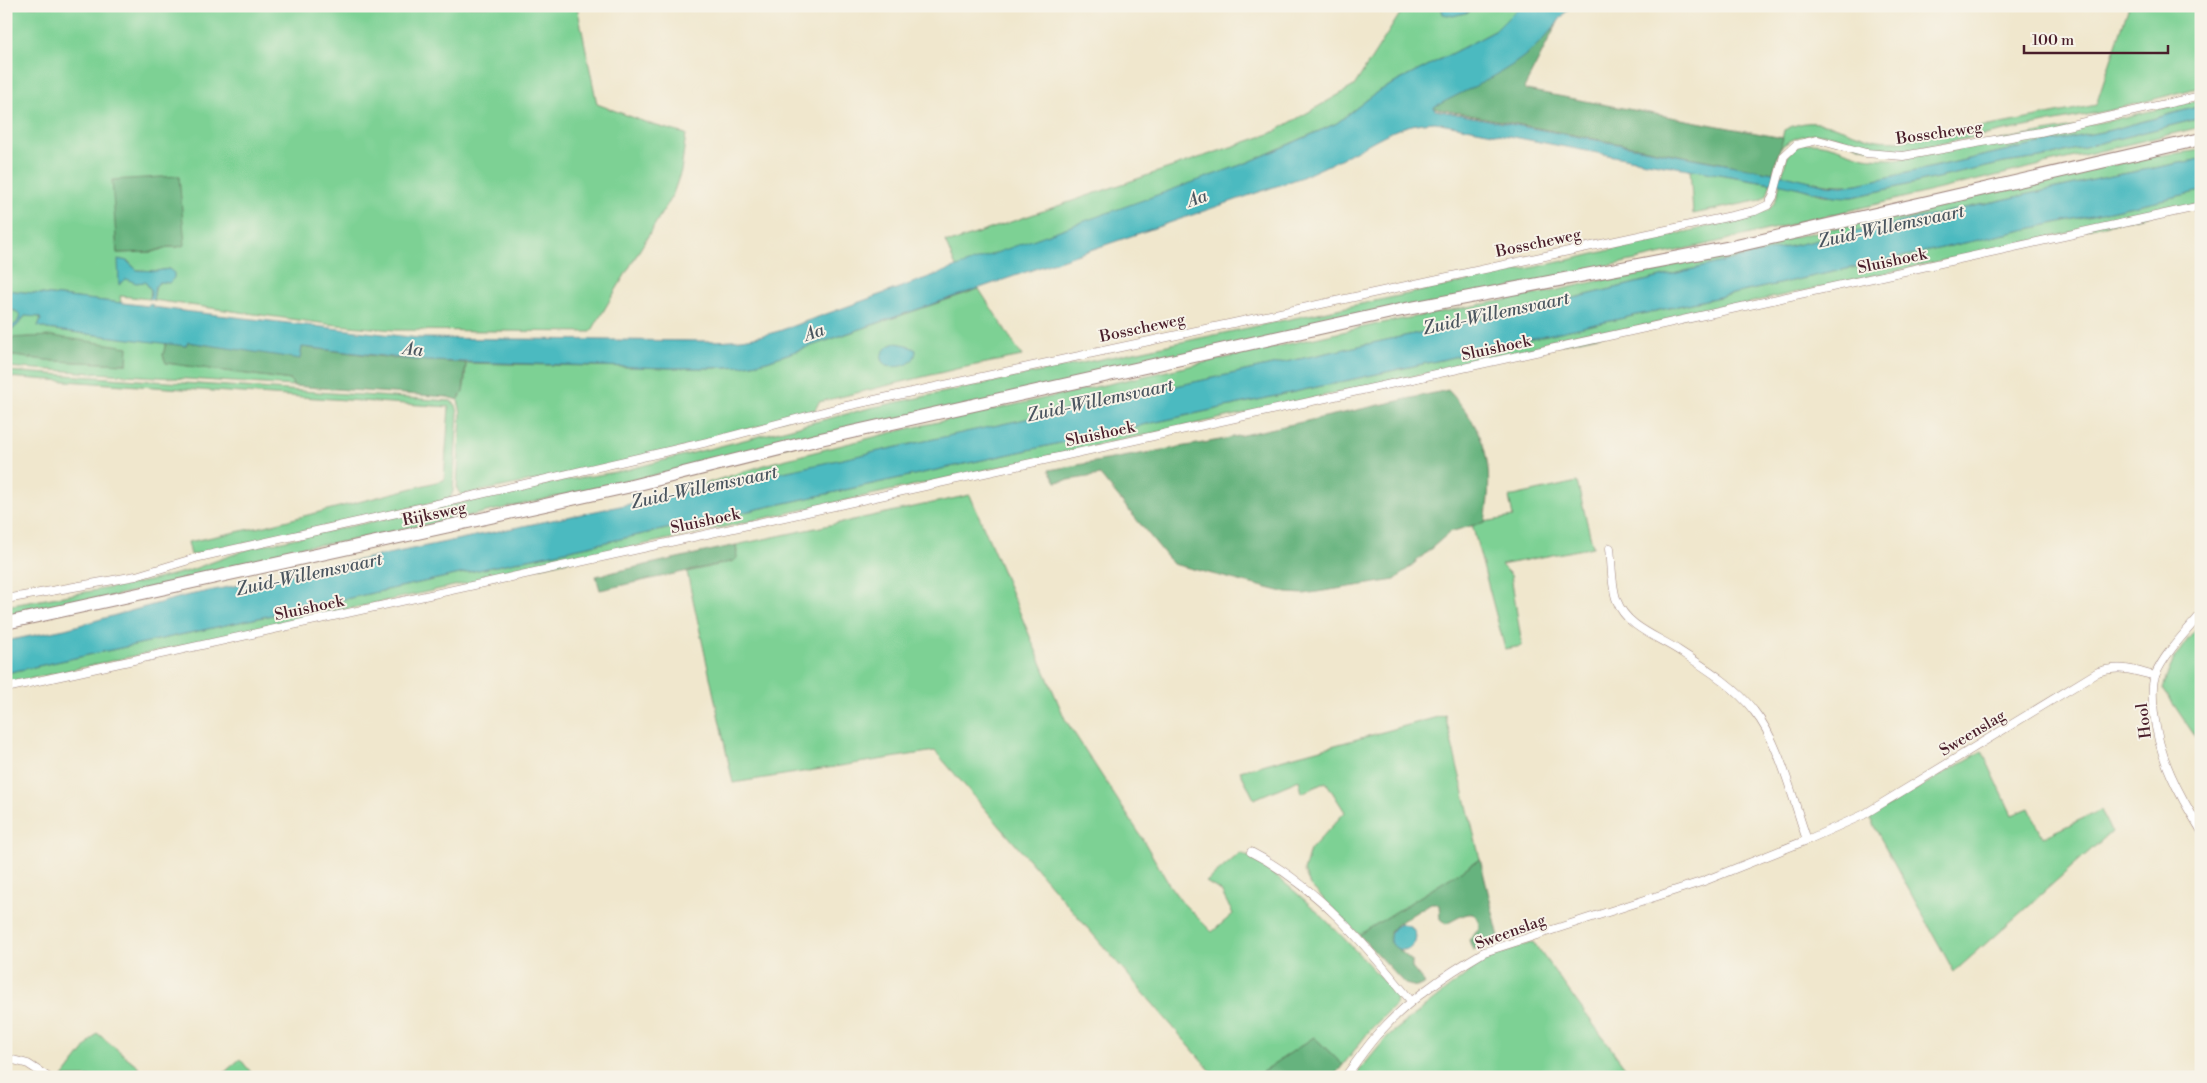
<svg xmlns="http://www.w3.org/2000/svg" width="2207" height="1083" font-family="'Libre Bodoni',serif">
<rect width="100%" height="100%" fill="#f7f3e8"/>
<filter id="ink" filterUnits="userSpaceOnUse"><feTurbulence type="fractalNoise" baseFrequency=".02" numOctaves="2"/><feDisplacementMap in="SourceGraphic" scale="10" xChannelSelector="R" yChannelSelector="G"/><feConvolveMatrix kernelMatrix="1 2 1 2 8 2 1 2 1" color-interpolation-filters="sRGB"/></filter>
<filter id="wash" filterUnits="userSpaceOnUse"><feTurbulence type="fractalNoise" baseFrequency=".0096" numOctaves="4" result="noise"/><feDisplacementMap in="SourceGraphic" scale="20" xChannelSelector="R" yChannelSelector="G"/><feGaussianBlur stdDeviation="1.12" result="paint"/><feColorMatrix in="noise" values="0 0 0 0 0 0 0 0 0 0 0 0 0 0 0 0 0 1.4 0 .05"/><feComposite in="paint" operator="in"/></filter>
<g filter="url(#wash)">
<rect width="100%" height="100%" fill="#f0e7cd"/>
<g fill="#7dd194" stroke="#647860" fill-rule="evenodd">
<path d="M 6,6 L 577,6 L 597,104 L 653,125 L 686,134 L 681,171 L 673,194 L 591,332 L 394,330 L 327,324 L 153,300 L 156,285 L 162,281 L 169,283 L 169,269 L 156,271 L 137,270 L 128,261 L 120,284 L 126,279 L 145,282 L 151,290 L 150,299 L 120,296 L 121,303 L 6,290 ZM 116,232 L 178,247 L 168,247 L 152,252 L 117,253 Z"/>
<path d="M 1405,6 L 1441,6 L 1441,9 L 1469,12 L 1473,6 L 1520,6 L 1495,31 L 1377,92 L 1337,123 L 1249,162 L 957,269 L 945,241 L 952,242 L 1272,133 L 1354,86 Z"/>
<path d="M 2129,6 L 2201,6 L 2201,87 L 2112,110 L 1919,148 C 1904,150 1888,152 1872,149 C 1859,148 1848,140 1835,136 C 1816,131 1794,135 1780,148 L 1784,130 C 1819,111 1846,134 1878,140 C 1884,141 1891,140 1898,141 L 2012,122 L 2096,105 Z"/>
<path d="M 2201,99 L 2201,106 L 2107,131 L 2000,152 L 1858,184 C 1831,188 1808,180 1782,175 C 1784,169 1785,161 1788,156 C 1805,129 1842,152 1865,157 C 1875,159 1886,159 1896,159 L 2112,120 Z"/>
<path d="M 2201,118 L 2201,127 L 1713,243 L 441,522 L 342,542 L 302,547 L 158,586 L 6,620 L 6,606 L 149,581 L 188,571 L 254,547 L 561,481 L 622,471 L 870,408 L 1573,259 L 1748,217 C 1773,210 1775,208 1780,182 L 1823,195 L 1853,197 L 2004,163 L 2040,158 Z"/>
<path d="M 2201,150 L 2201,159 L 2112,176 L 1764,252 L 1537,307 L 671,497 L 682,491 L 771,463 L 902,430 L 1387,322 L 1549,292 L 2148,157 Z"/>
<path d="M 1690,169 L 1771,183 L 1767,195 L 1761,200 L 1693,214 Z"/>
<path d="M 2201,191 L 2201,204 L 6,684 L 6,673 L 1441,360 L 1510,343 Z"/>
<path d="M 979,289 L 1022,356 L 956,369 L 819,402 L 815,410 L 644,459 L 461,495 L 457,489 L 461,413 L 458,400 C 466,391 465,375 466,363 L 671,368 L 713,368 L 742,366 L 767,361 L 802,349 Z"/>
<path d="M 6,309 L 16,311 L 20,316 L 17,323 L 6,330 Z"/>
<path d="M 30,315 L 39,317 L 41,319 L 38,326 L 47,329 L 166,343 L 163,355 L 166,363 L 291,380 L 293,386 L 6,367 L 6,355 L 54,361 L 127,364 L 127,347 L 30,337 L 6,339 L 6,333 L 17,326 L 25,316 Z"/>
<path d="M 6,371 L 451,401 L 456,405 L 458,413 L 453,491 L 450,499 L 191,555 L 188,542 L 265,526 L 444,480 L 449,407 L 6,377 Z"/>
<path d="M 1577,482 L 1593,547 L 1501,565 L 1511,575 L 1522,646 L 1505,649 L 1472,524 L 1513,517 L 1509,497 Z"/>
<path d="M 970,495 L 1065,719 L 1139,833 L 1170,886 L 1181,901 L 1212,932 L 1233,914 L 1221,891 L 1206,882 L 1240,853 C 1256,859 1268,870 1281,880 C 1324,914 1359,955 1397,995 L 1396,1004 L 1370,1030 L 1343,1065 L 1314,1037 L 1255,1077 L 1216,1077 L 935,751 L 733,783 L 687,572 L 734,561 L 737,552 L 736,545 Z"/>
<path d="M 2201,624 L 2201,745 L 2163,689 C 2169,663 2183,644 2201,624 Z"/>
<path d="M 1445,715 L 1480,859 L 1359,935 L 1310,885 L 1304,871 L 1310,850 L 1345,812 L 1326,782 L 1302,793 L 1299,780 L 1254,799 L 1240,771 Z"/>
<path d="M 1982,751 L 2012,815 L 2029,808 L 2043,837 L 2101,810 L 2111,832 L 1954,972 L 1869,817 Z"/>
<path d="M 1533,942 L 1632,1077 L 1354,1077 L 1388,1036 L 1473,969 L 1485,960 Z"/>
<path d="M 97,1033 L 139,1067 L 131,1077 L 63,1077 Z"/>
<path d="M 240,1059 L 255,1077 L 219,1077 Z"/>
</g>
<g fill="#66b37e" stroke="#586954">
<path d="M 1558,22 L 1524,88 L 1526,90 L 1783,138 L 1773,173 L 1433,108 C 1443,101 1456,95 1468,89 C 1501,71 1535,53 1558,22 Z"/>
<path d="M 179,176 L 185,245 L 178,247 L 168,247 L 152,252 L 117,253 L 112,180 Z"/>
<path d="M 52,336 L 128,347 L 127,364 L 54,361 L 6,355 L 7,338 Z"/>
<path d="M 188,342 L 300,358 L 302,347 L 401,359 L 466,363 L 463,392 L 458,400 L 447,397 L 293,386 L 291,380 L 166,363 L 163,355 L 166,343 L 186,346 Z"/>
<path d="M 1448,390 C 1488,432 1494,466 1485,522 L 1450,532 L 1395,580 L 1304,594 L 1287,593 L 1173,564 L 1100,475 L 1056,482 L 1049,470 L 1220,440 Z"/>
<path d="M 736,545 L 737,558 L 734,561 L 600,590 L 596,576 Z"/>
<path d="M 1480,859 L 1499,937 L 1473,950 L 1469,940 L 1479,929 C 1479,902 1459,918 1446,924 L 1440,919 L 1439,905 L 1435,903 L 1431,903 L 1397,924 L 1390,931 L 1391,943 L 1412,961 L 1412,968 L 1425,984 L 1417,987 L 1405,984 L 1359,935 Z"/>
<path d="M 1314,1037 L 1343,1065 L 1333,1077 L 1255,1077 Z"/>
</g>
<g fill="#4bbac0" stroke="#4a6c76">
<path d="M 1441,6 L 1473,6 L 1469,12 L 1453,16 L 1443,14 Z"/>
<path d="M 1520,6 L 1570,6 C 1559,21 1548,35 1534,48 C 1506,74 1468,89 1434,107 L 1435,110 L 1789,176 L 1827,185 L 1842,186 L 1858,184 L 2000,152 L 2107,131 L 2201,106 L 2201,118 L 2040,158 L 2004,163 L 1853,197 C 1823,198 1796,184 1766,182 L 1629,159 L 1435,122 C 1398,123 1377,140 1346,156 C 1331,164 1315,171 1300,178 L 802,349 L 767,361 L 742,366 L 713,368 L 671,368 L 427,361 L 302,347 L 300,359 L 188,342 L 186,346 L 47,329 L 38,326 L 41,319 L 39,317 L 25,316 L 17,326 L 6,333 L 6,330 L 17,323 L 20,316 L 16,311 L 6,309 L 6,290 L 149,306 L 149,304 L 153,305 L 153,307 L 183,311 L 418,338 L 708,341 C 733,341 755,338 779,331 L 1249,162 L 1306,137 L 1337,123 L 1377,92 L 1495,31 Z"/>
<path d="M 2201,159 L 2201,191 L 1510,343 L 1441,360 L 6,673 L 6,641 L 65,629 L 185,596 L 765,476 L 1537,307 L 1764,252 L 2112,176 Z"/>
<path d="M 118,259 L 127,261 L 137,270 L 156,271 L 169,269 L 174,273 L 174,278 L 169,283 L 159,282 L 155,287 L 153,300 L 150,299 L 151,290 L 145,282 L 136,283 L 126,279 L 119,285 Z"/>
<path d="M 896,343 L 907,345 L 916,350 C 915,366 900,368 886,366 L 881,360 C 881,351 887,346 896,343 Z"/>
<circle cx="1403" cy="937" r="13"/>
</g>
</g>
<g filter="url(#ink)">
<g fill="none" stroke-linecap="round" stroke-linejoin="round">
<defs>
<g id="street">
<path d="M 1610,548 C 1612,565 1611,586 1617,601 C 1626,626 1656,636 1678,650 C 1704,667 1735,686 1754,711 C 1779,741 1794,803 1807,840"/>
<path d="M 6,599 L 136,576 L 199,557 L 455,500 L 712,441 L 842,407 L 1755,211 L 1768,205 L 1773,197 L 1784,156 L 1796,145 L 1804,143 L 1818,140 L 1866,153 L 1903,156 L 2040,132 L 2201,96"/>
<path d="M 2201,614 C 2187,631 2163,655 2155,676 C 2151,687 2153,702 2154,714 C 2159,758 2178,793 2201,830"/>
<path d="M 6,688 L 2201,206"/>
<path d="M 1251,852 C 1317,886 1365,944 1411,1001"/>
<path d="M 6,1058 L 28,1064 L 48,1077"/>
<path d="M 1345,1077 C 1356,1063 1366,1047 1378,1034 C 1408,1000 1445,975 1484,952 L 1704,881 L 1807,840 L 1863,815 L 2098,672 C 2121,665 2132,670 2155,676"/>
</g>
<path id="primary" d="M 6,623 L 627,487 L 816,440 L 1396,311 L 1732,247 L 2201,139"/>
</defs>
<use href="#street" stroke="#9d837c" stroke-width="9"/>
<use href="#primary" stroke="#9d837c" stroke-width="14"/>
<use href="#street" stroke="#fff" stroke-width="8"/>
<use href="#primary" stroke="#fff" stroke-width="12"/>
</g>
</g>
<g text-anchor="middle" stroke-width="4" stroke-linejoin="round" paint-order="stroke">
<g font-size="16" fill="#4a1f2b" stroke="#f7f3e8">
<text transform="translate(1939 132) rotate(-8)" y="6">Bosscheweg</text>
<text transform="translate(1538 242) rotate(-12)" y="6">Bosscheweg</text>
<text transform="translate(1892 260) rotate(-12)" y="6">Sluishoek</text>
<text transform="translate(1142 327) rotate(-12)" y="6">Bosscheweg</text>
<text transform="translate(1496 347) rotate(-12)" y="6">Sluishoek</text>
<text transform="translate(1100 433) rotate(-12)" y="6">Sluishoek</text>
<text transform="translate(434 513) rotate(-12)" y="6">Rijksweg</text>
<text transform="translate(705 520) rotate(-12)" y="6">Sluishoek</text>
<text transform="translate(309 607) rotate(-12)" y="6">Sluishoek</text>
<text transform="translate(2143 721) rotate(-97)" y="6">Hool</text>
<text transform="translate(1972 732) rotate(-31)" y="6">Sweenslag</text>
<text transform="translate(1510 931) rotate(-20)" y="6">Sweenslag</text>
</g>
<g font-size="18" font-style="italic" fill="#4a555f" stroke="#f7f3e8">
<text transform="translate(1197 198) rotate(-19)" y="6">Aa</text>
<text transform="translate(1891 226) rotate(-12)" y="6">Zuid-Willemsvaart</text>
<text transform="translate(1496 313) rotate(-12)" y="6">Zuid-Willemsvaart</text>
<text transform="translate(814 332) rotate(-19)" y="6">Aa</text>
<text transform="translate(413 349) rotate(6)" y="6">Aa</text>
<text transform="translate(1100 400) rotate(-12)" y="6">Zuid-Willemsvaart</text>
<text transform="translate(704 487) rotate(-12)" y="6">Zuid-Willemsvaart</text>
<text transform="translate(309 574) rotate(-12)" y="6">Zuid-Willemsvaart</text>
</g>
</g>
<rect width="2207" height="1083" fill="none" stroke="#f7f3e8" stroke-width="25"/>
<path d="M2024 45v8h144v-8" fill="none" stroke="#4a1f2b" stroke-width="2.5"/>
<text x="2032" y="45" font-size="15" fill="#4a1f2b" stroke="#f7f3e8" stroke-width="4" paint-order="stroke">100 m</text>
</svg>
